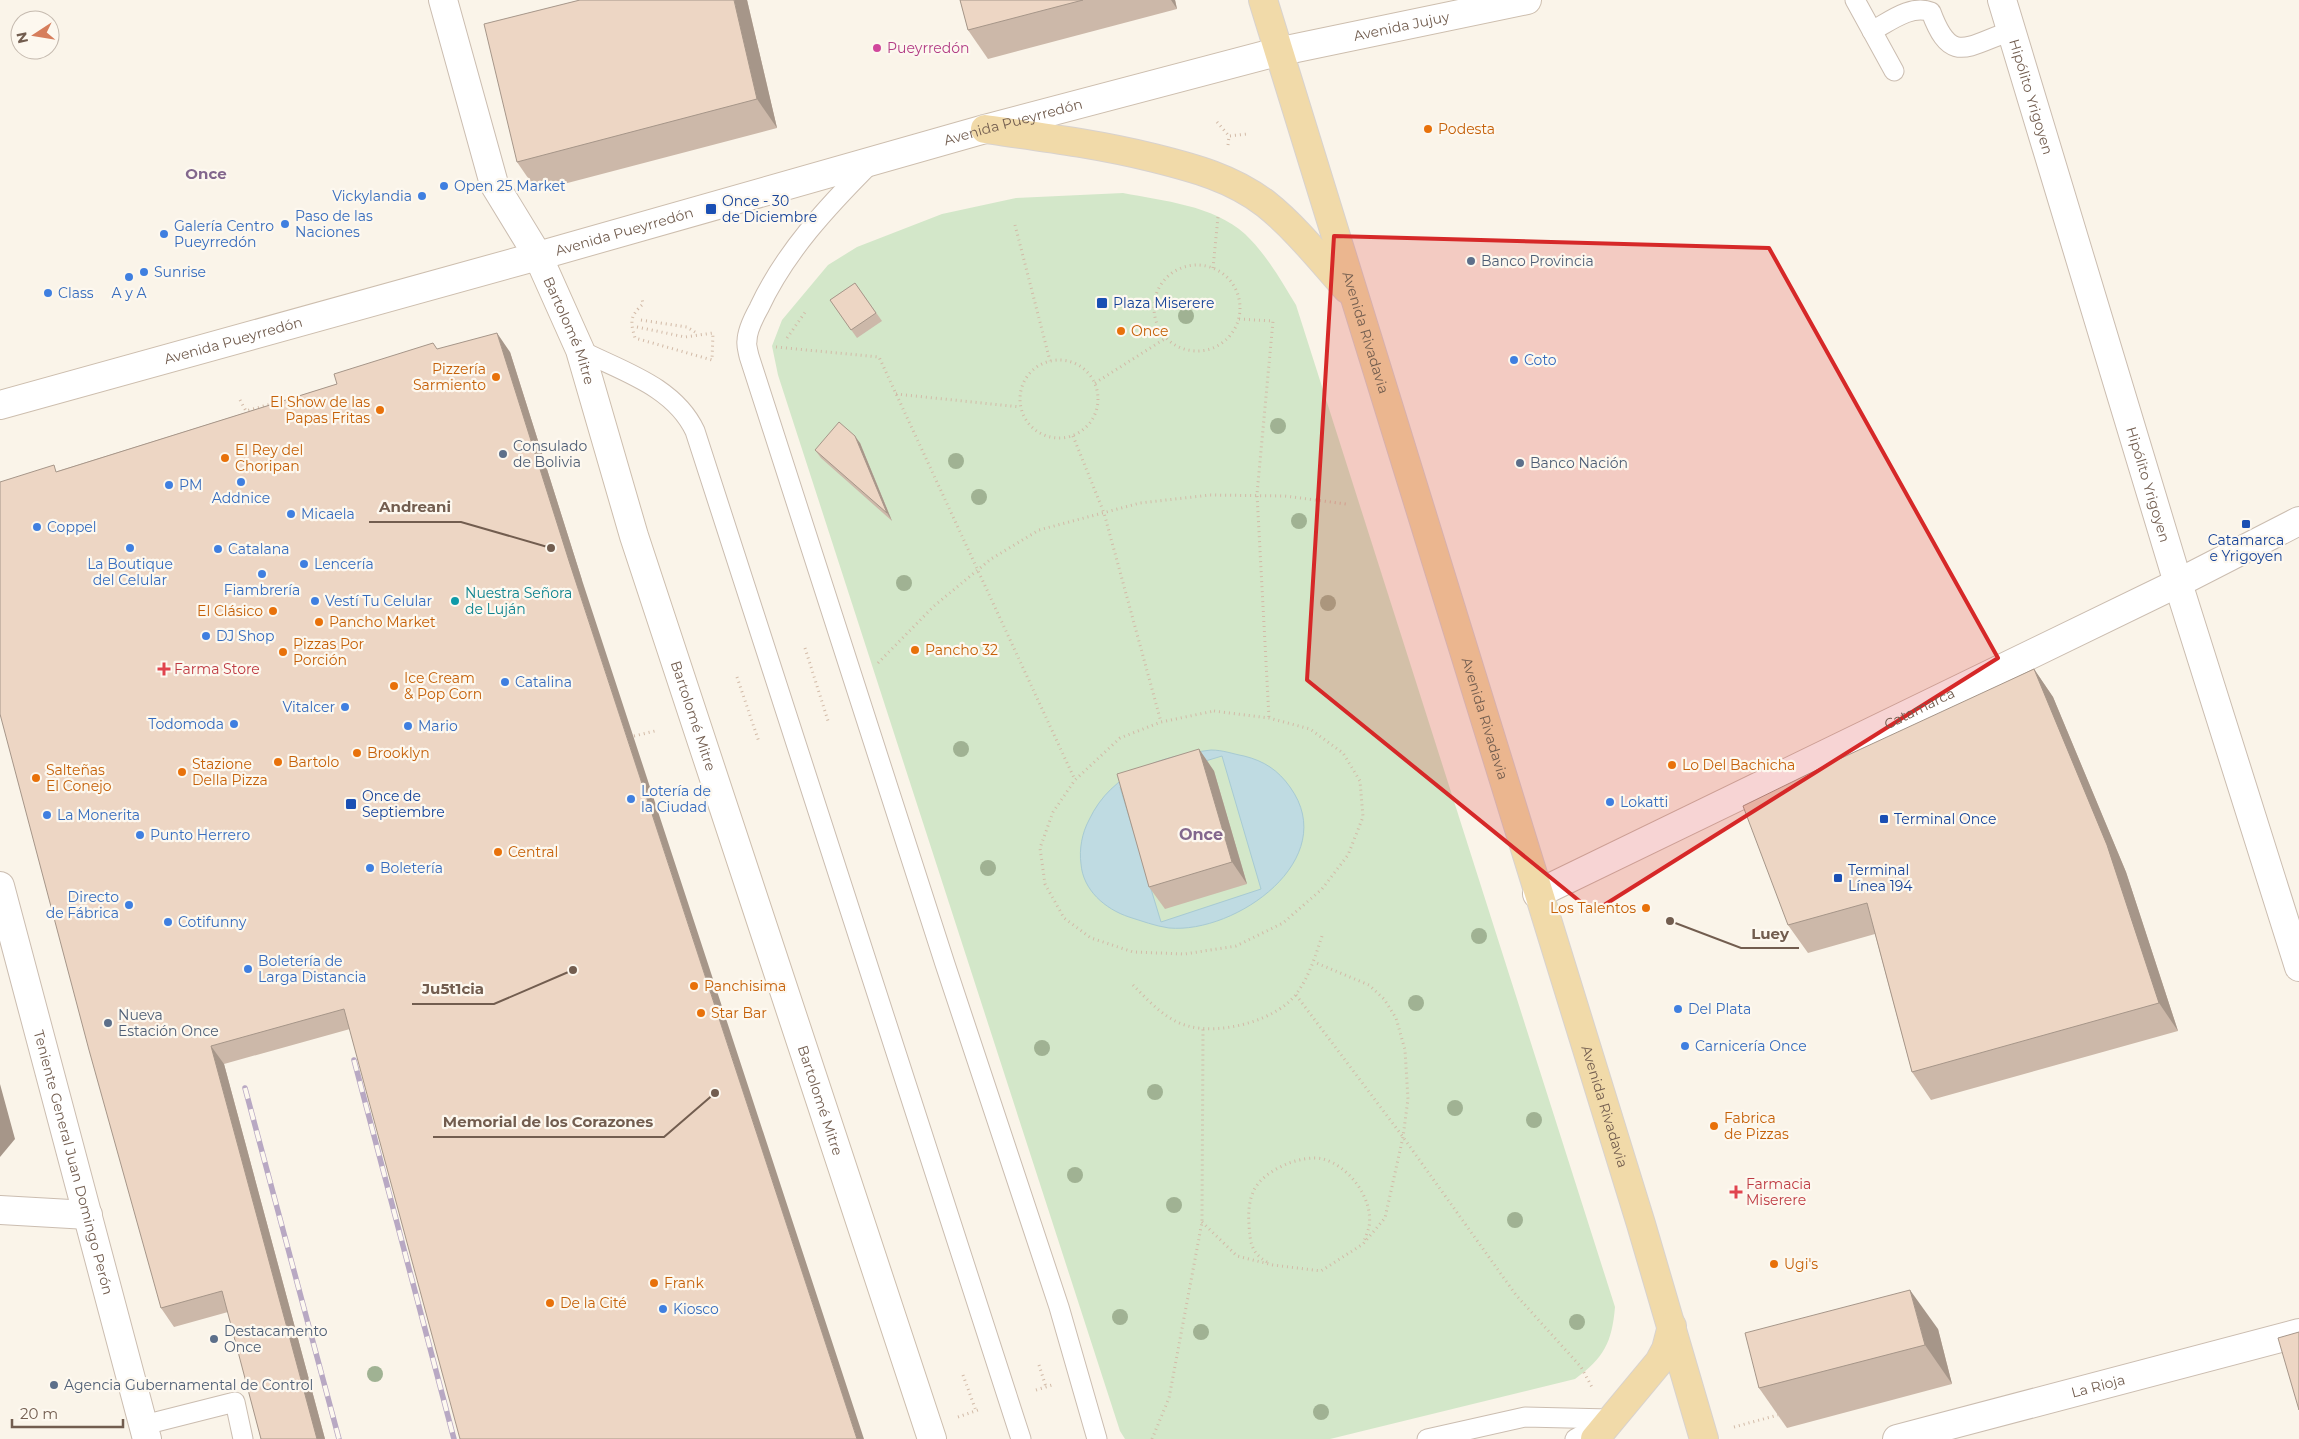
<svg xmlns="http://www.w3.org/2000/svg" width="2299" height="1439" font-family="Montserrat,sans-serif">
<rect width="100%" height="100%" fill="#faf4e9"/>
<path fill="#d3e7c9" d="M 1123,193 C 1163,201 1213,205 1245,234 C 1266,254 1281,280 1296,305 L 1615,1307 C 1612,1342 1604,1358 1575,1379 L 1330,1439 L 1125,1439 L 1120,1431 L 778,375 L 772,346 L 782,320 L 828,265 L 857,247 L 942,214 L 1016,198 Z"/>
<path fill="#bfdbe2" stroke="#a7cad3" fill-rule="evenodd" d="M 1211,750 C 1223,750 1233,754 1244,756 C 1264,761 1278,770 1290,787 C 1342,859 1236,934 1169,928 C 1155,926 1142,921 1129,917 C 1105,909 1083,890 1081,864 C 1079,849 1082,833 1089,820 C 1112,771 1162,756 1211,750 ZM 1222,756 L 1261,889 L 1161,922 L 1120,787 Z"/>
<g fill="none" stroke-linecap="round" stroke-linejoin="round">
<defs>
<g id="service">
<path d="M 1855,0 L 1894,71"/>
<path d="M 1872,31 C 1889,22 1911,4 1931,12 C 1951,66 1967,46 2011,31"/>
<path d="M 871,163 C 828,206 785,252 759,308 C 754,317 747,330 747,341 C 746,345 748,351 749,356 L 945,964 L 1059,1307 L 1097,1439"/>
<path d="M 580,350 C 621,371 674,386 695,431 L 1021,1439"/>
<path d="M 144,1425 L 235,1402 L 243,1439"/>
<path d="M 1427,1439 L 1525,1417 L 1610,1419"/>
<path d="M 1575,1439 L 1605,1422"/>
</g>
<g id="minor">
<path d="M 443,0 L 494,184 L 538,256"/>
<path id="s1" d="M 2002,0 L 2178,583 L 2299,967"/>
<path id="s2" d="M 0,886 L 147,1439"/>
<path id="s3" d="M 1537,894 L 2178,583 L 2299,521"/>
<path d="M 0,1210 L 88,1215"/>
<path id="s4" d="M 1897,1439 L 2299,1333"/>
</g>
<g id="secondary">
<path id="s5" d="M 538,256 L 580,350 L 634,536 L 932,1439"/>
<path id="s6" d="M 0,405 L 538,256 L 985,129 L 1277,52 L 1527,0"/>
</g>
<g id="primary">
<path id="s7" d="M 1263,0 L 1641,1224 L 1704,1439"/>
<path d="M 985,129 C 1042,137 1098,144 1154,158 C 1194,168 1232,178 1266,204 C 1296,228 1321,260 1347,289"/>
<path d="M 1595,1439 L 1659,1362 L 1666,1349 L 1672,1326"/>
</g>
</defs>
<use href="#service" stroke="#cbbdb0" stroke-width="21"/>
<use href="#minor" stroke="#cbbdb0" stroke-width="30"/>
<use href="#secondary" stroke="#cdbeae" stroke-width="30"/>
<use href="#primary" stroke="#d8d2ce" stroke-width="30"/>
<g stroke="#d2baa7" stroke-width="3" stroke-dasharray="1 4" stroke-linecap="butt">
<path d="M 1217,122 L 1229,136"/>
<path d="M 1228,145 L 1229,136 L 1247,134"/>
<path d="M 1015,225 L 1050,361"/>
<circle cx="1197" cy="308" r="43"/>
<path d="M 1213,268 L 1218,217"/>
<path d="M 1239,319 L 1273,321 L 1257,494 L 1269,718"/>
<path d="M 641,320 L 687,327 L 698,334"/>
<path d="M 637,327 L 685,337 L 713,333 L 712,360 L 635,338 C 630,321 630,316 643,304 L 642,299"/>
<path d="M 787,338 L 806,311"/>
<path d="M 776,347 L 879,357 L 1075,780"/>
<circle cx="1059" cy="399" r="39"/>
<path d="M 1095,383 L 1166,338"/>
<path d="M 896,394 L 1020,407"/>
<path d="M 240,400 L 246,411 L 285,400 L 286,403"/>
<path d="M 1073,436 L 1104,513 L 1161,722"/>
<path d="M 805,648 L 829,724"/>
<path d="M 878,663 L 934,606 L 991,559 L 1039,530 L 1140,503 L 1210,495 L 1285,496 L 1346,504"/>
<path d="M 737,677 L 759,742"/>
<path d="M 1214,711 L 1269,718 L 1310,729 L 1343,753 L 1360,781 L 1363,817 L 1348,855 L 1322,889 L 1283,923 L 1236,946 L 1185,954 L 1133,952 L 1091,938 L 1064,918 L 1045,884 L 1040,848 L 1053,812 L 1075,780 L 1120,738 L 1161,722 Z"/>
<path d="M 634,736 L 655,731"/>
<path d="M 1133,985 C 1148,1000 1165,1020 1188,1026 C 1220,1035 1277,1021 1297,993 C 1310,975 1316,954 1323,933"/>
<path d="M 1296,995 L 1403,1137 L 1516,1295 L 1581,1367 L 1593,1389"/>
<path d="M 1202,1222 L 1237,1256 L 1273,1265 L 1321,1271 L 1363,1244 L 1385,1218 L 1403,1137 L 1408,1099 L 1405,1050 L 1396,1018 L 1384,999 L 1369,985 L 1314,962"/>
<path d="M 1267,1262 C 1251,1253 1250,1242 1249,1224 C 1248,1214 1249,1200 1254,1190 C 1264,1170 1301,1154 1323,1159 C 1349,1166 1374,1199 1369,1227 C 1368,1231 1366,1236 1364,1241"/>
<path d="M 1039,1365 L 1046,1387"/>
<path d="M 963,1375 L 976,1411"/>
<path d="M 1036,1390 L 1052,1385"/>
<path d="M 958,1417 L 981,1409"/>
<path d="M 1734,1427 L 1778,1415"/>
<path d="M 1152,1439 L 1169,1398 L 1202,1222 L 1203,1027"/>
</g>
<use href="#service" stroke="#fff" stroke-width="19"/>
<use href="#minor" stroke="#fff" stroke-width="28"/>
<use href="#secondary" stroke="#fff" stroke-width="28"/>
<use href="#primary" stroke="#f1daa9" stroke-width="28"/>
<defs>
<g id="rail">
<path d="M 354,1060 L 454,1439"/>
<path d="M 245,1088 L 339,1439"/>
</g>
</defs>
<use href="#rail" stroke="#b8a8c3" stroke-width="5.5"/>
<use href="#rail" stroke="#fdf8ef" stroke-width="4" stroke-dasharray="11" stroke-linecap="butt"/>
</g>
<g fill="#a0b293">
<circle cx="1186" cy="316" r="8"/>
<circle cx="1278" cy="426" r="8"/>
<circle cx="956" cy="461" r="8"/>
<circle cx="979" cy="497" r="8"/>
<circle cx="1299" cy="521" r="8"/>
<circle cx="904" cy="583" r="8"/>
<circle cx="1328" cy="603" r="8"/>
<circle cx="961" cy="749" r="8"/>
<circle cx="988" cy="868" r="8"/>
<circle cx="1479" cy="936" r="8"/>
<circle cx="1416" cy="1003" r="8"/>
<circle cx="1042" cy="1048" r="8"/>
<circle cx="1155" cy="1092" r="8"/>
<circle cx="1455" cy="1108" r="8"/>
<circle cx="1534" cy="1120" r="8"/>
<circle cx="1075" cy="1175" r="8"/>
<circle cx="1174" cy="1205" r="8"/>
<circle cx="1515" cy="1220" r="8"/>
<circle cx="1120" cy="1317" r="8"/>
<circle cx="1577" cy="1322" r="8"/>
<circle cx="1201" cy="1332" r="8"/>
<circle cx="375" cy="1374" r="8"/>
<circle cx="1321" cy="1412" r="8"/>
</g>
<g fill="#ccb8a9">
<path d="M 747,0 L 777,128 L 537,191 L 517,162 Z"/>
<path d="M 960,0 L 1175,0 L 1177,9 L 988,59 L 968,30 Z"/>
<path d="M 855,283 L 882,321 L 857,338 L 830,300 Z"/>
<path d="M 438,349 L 510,352 L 582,580 L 350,1029 L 224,1064 L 325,1439 L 261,1439 L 228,1312 L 174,1327 L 161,1308 L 58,471 L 337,384 Z"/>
<path d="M 860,443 L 892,521 L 821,458 L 815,450 Z"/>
<path d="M 2034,669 L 2053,697 L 2126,872 L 2178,1031 L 1931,1100 L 1912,1072 L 1875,934 L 1808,953 L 1788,925 Z"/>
<path d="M 1199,749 L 1214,771 L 1247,884 L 1165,909 L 1149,887 Z"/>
<path d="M 1938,1329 L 1952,1384 L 1787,1428 L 1759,1388 Z"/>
</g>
<g fill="#a69689">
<path d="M 734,0 L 747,0 L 777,128 L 757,99 Z"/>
<path d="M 1171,0 L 1175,0 L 1177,9 Z"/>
<path d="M 497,333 L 510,352 L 582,580 L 864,1439 L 857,1439 L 569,561 Z"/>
<path d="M 855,436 L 860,443 L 892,521 L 887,513 Z"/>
<path d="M 2034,669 L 2053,697 L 2126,872 L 2178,1031 L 2159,1003 Z"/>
<path d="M 1199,749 L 1214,771 L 1247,884 L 1232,862 Z"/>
<path d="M 211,1046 L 224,1064 L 325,1439 L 317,1439 Z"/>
<path d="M 0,1084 L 15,1139 L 0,1157 Z"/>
<path d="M 1910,1290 L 1938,1329 L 1952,1384 L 1925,1345 Z"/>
</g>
<g fill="#edd6c4" stroke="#a69689">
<path d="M 580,0 L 734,0 L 757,99 L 517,162 L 484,24 Z"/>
<path d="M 960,0 L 1083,0 L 968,30 Z"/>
<path d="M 855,283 L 876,313 L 851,330 L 830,300 Z"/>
<path d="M 497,333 L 569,561 L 857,1439 L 460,1439 L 344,1009 L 211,1046 L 317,1439 L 261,1439 L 222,1291 L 161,1308 L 89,1050 L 0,714 L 0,482 L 54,465 L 56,472 L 337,384 L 334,374 L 433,343 L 437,349 Z"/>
<path d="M 839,422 L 855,436 L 887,513 L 815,450 Z"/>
<path d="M 2034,669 L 2107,845 L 2159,1003 L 1912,1072 L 1867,903 L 1788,925 L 1743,806 L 1835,761 Z"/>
<path d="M 1199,749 L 1232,862 L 1149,887 L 1117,774 Z"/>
<path d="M 1910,1290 L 1925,1345 L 1759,1388 L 1745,1333 Z"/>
<path d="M 2299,1332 L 2299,1410 L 2278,1338 Z"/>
</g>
<path fill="#d62828" fill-opacity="0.2" stroke="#d62828" stroke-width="4" stroke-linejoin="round" d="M 1334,236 L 1769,248 L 1998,658 L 1593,912 L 1307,680 Z"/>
<circle fill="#d1479c" stroke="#fdf8ef" stroke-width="2" cx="877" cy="48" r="5"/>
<g fill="#e8710a" stroke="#fdf8ef" stroke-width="2">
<circle cx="1428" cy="129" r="5"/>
<circle cx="1121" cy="331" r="5"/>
<circle cx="496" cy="377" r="5"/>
<circle cx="380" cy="410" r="5"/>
<circle cx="225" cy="458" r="5"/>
<circle cx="273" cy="611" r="5"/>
<circle cx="319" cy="622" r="5"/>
<circle cx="915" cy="650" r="5"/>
<circle cx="283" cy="652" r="5"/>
<circle cx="394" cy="686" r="5"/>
<circle cx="357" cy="753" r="5"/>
<circle cx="278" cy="762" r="5"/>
<circle cx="1672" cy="765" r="5"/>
<circle cx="182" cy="772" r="5"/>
<circle cx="36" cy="778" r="5"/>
<circle cx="498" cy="852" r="5"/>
<circle cx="1646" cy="908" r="5"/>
<circle cx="694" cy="986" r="5"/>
<circle cx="701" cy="1013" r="5"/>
<circle cx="1714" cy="1126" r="5"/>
<circle cx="1774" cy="1264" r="5"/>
<circle cx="654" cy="1283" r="5"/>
<circle cx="550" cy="1303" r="5"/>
</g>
<g fill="#3f7fe0" stroke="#fdf8ef" stroke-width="2">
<circle cx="444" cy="186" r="5"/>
<circle cx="422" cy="196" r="5"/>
<circle cx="285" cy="224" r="5"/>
<circle cx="164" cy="234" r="5"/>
<circle cx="144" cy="272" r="5"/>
<circle cx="129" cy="277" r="5"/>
<circle cx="48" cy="293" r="5"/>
<circle cx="1514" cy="360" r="5"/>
<circle cx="241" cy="482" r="5"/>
<circle cx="169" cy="485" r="5"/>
<circle cx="291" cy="514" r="5"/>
<circle cx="37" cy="527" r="5"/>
<circle cx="130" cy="548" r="5"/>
<circle cx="218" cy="549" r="5"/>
<circle cx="304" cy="564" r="5"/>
<circle cx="262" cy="574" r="5"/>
<circle cx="315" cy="601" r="5"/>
<circle cx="206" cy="636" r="5"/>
<circle cx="505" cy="682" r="5"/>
<circle cx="345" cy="707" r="5"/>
<circle cx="234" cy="724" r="5"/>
<circle cx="408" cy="726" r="5"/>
<circle cx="631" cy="799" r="5"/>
<circle cx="1610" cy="802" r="5"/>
<circle cx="47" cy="815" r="5"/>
<circle cx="140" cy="835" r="5"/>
<circle cx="370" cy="868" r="5"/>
<circle cx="129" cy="905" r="5"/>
<circle cx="168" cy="922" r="5"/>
<circle cx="248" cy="969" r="5"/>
<circle cx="1678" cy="1009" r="5"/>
<circle cx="1685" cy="1046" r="5"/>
<circle cx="663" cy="1309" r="5"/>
</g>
<g fill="#1a4fb4" stroke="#fdf8ef" stroke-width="2">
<rect x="705" y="203" width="12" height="12" rx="2.5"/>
<rect x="1096" y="297" width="12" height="12" rx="2.5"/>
<rect x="2241" y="519" width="10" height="10" rx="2.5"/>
<rect x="345" y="798" width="12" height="12" rx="2.5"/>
<rect x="1879" y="814" width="10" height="10" rx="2.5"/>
<rect x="1833" y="873" width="10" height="10" rx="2.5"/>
</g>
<g fill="#5c6f8a" stroke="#fdf8ef" stroke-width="2">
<circle cx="1471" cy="261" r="5"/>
<circle cx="503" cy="454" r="5"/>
<circle cx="1520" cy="463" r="5"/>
<circle cx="108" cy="1023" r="5"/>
<circle cx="214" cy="1339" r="5"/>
<circle cx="54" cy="1385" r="5"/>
</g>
<circle fill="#0f9aa8" stroke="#fdf8ef" stroke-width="2" cx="455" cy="601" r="5"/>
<g fill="#e0444e" stroke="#fdf8ef" stroke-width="2">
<path d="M161.5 661.5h5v5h5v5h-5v5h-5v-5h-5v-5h5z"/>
<path d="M1733.5 1184.5h5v5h5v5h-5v5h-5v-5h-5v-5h5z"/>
</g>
<g text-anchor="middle" stroke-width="4.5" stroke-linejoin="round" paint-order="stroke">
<g font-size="14" fill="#725d4f" stroke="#fdf8ef">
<text dy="5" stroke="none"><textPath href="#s6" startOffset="1452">Avenida Jujuy</textPath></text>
<text dy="5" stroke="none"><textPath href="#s1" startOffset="101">Hipólito Yrigoyen</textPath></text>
<text dy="5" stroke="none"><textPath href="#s6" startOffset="1052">Avenida Pueyrredón</textPath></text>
<text dy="5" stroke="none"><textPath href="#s6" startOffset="648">Avenida Pueyrredón</textPath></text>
<text dy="5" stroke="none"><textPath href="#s5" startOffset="81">Bartolomé Mitre</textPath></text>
<text dy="5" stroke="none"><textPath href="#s7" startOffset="348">Avenida Rivadavia</textPath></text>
<text dy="5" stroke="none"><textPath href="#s6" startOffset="242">Avenida Pueyrredón</textPath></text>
<text dy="5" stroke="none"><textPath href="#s1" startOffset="506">Hipólito Yrigoyen</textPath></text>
<text dy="5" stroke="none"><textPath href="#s3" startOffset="425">Catamarca</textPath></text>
<text dy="5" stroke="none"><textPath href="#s5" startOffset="486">Bartolomé Mitre</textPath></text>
<text dy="5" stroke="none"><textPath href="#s7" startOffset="752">Avenida Rivadavia</textPath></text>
<text dy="5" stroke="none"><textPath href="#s5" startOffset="891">Bartolomé Mitre</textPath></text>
<text dy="5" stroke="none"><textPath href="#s7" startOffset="1158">Avenida Rivadavia</textPath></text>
<text dy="5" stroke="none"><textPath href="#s2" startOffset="286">Teniente General Juan Domingo Perón</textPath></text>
<text dy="5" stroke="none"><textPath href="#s4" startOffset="208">La Rioja</textPath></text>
</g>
<g font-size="14" fill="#b23c85" stroke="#fdf8ef" text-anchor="start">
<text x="887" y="53">Pueyrredón</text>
</g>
<g font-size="14" fill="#c56008" stroke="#fdf8ef" text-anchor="start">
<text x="1438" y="134">Podesta</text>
<text x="1131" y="336">Once</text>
<text x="486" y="374" text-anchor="end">Pizzería<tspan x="486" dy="16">Sarmiento</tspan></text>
<text x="370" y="407" text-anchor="end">El Show de las<tspan x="370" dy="16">Papas Fritas</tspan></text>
<text x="235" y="455">El Rey del<tspan x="235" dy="16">Choripan</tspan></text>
<text x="263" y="616" text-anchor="end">El Clásico</text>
<text x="329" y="627">Pancho Market</text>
<text x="293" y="649">Pizzas Por<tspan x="293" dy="16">Porción</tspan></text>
<text x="925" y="655">Pancho 32</text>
<text x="404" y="683">Ice Cream<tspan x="404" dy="16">&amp; Pop Corn</tspan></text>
<text x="367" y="758">Brooklyn</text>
<text x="288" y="767">Bartolo</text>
<text x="192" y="769">Stazione<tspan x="192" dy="16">Della Pizza</tspan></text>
<text x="1682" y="770">Lo Del Bachicha</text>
<text x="46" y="775">Salteñas<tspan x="46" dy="16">El Conejo</tspan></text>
<text x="508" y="857">Central</text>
<text x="1636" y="913" text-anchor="end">Los Talentos</text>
<text x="704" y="991">Panchisima</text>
<text x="711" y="1018">Star Bar</text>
<text x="1724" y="1123">Fabrica<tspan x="1724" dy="16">de Pizzas</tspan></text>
<text x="1784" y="1269">Ugi's</text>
<text x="664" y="1288">Frank</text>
<text x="560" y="1308">De la Cité</text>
</g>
<g font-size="14" fill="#366cbe" stroke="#fdf8ef" text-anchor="start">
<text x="454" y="191">Open 25 Market</text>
<text x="412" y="201" text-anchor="end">Vickylandia</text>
<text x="295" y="221">Paso de las<tspan x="295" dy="16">Naciones</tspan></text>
<text x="174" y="231">Galería Centro<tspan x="174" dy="16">Pueyrredón</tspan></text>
<text x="154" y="277">Sunrise</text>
<text x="58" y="298">Class</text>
<text x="129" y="298" text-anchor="middle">A y A</text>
<text x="1524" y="365">Coto</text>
<text x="179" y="490">PM</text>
<text x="241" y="503" text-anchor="middle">Addnice</text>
<text x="301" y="519">Micaela</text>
<text x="47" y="532">Coppel</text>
<text x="228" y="554">Catalana</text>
<text x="130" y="569" text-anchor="middle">La Boutique<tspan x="130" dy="16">del Celular</tspan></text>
<text x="314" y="569">Lencería</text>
<text x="262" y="595" text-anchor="middle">Fiambrería</text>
<text x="325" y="606">Vestí Tu Celular</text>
<text x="216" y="641">DJ Shop</text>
<text x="515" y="687">Catalina</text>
<text x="335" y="712" text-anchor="end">Vitalcer</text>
<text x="224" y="729" text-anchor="end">Todomoda</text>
<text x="418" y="731">Mario</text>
<text x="641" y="796">Lotería de<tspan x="641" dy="16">la Ciudad</tspan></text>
<text x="1620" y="807">Lokatti</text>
<text x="57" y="820">La Monerita</text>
<text x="150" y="840">Punto Herrero</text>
<text x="380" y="873">Boletería</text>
<text x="119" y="902" text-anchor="end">Directo<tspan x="119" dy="16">de Fábrica</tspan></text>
<text x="178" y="927">Cotifunny</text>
<text x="258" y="966">Boletería de<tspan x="258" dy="16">Larga Distancia</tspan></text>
<text x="1688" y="1014">Del Plata</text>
<text x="1695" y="1051">Carnicería Once</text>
<text x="673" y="1314">Kiosco</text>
</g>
<g font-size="14" fill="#164399" stroke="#fdf8ef" text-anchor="start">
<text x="722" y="206">Once - 30<tspan x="722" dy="16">de Diciembre</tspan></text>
<text x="1113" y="308">Plaza Miserere</text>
<text x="2246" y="545" text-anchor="middle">Catamarca<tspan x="2246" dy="16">e Yrigoyen</tspan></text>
<text x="362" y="801">Once de<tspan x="362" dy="16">Septiembre</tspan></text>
<text x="1894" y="824">Terminal Once</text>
<text x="1848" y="875">Terminal<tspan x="1848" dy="16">Línea 194</tspan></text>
</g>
<g font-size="14" fill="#4e5e75" stroke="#fdf8ef" text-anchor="start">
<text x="1481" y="266">Banco Provincia</text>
<text x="513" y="451">Consulado<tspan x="513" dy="16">de Bolivia</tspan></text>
<text x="1530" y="468">Banco Nación</text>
<text x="118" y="1020">Nueva<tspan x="118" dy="16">Estación Once</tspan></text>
<text x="224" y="1336">Destacamento<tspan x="224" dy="16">Once</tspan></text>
<text x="64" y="1390">Agencia Gubernamental de Control</text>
</g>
<g font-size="14" fill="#0d838f" stroke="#fdf8ef" text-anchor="start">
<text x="465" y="598">Nuestra Señora<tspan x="465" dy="16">de Luján</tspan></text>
</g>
<g font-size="14" fill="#be3a42" stroke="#fdf8ef" text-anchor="start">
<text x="174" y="674">Farma Store</text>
<text x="1746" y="1189">Farmacia<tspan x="1746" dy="16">Miserere</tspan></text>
</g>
<g font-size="15" font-weight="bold" fill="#83678d" stroke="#fdf8ef">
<text x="206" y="179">Once</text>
</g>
<g font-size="16" font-weight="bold" fill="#83678d" stroke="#fdf8ef">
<text x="1201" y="840">Once</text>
</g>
</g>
<path fill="none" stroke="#725d4f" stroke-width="2" d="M551 548L461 522H369M1670 921L1741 948H1799M573 970L494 1004H412M715 1093L664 1137H433"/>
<g fill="#725d4f" stroke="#fdf8ef" stroke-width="2">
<circle cx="551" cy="548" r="5"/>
<circle cx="1670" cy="921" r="5"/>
<circle cx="573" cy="970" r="5"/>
<circle cx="715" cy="1093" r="5"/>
</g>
<g font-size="15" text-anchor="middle" font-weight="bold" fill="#725d4f" stroke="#fdf8ef" stroke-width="4.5" stroke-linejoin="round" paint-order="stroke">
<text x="415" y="512">Andreani</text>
<text x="1770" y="939">Luey</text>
<text x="453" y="994">Ju5t1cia</text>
<text x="548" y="1127">Memorial de los Corazones</text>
</g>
<g transform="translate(35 35) rotate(258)"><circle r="24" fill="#fdf8ef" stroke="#c5baaf"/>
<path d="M0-4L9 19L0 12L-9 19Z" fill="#d67e5c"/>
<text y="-8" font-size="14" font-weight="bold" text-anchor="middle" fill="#725d4f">N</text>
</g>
<path d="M12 1419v8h111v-8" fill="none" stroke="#725d4f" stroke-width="2.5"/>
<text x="20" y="1419" font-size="15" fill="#725d4f" stroke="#fdf8ef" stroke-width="4" paint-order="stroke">20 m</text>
</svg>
